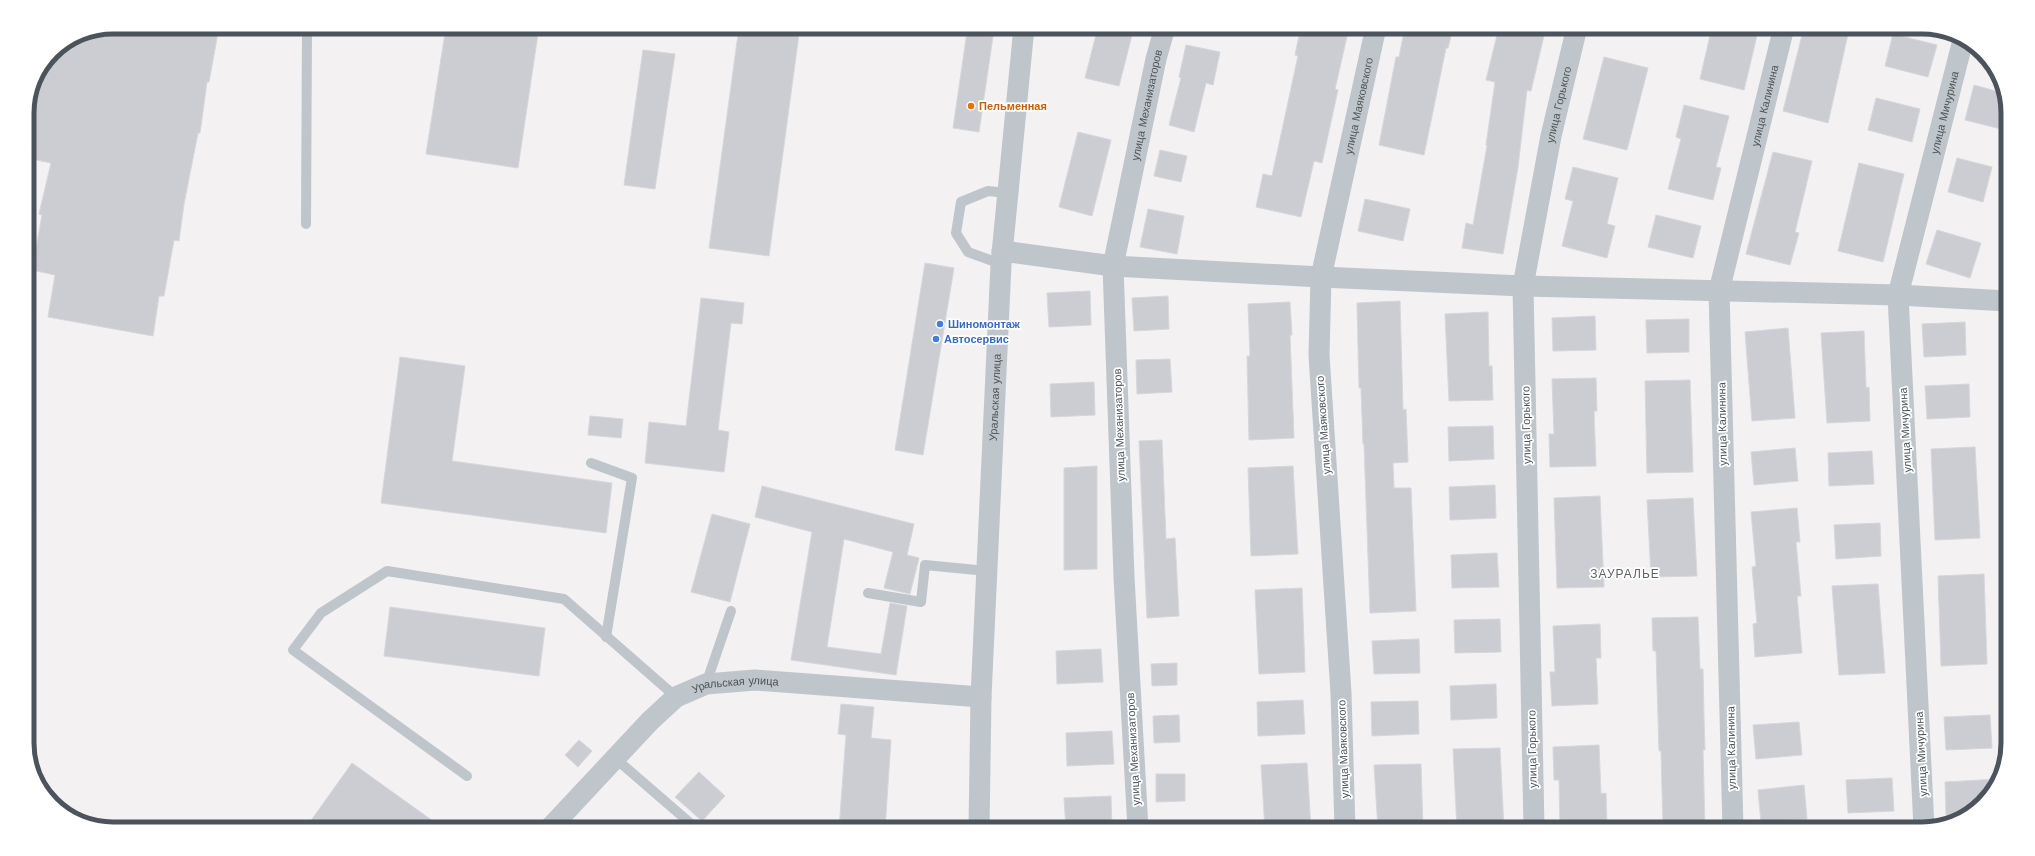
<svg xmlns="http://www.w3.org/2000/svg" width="2035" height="856" font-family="'Work Sans',sans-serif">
<rect width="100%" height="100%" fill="#f3f1f1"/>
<g fill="#cbcdd2" stroke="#d5d7db">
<path d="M 113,27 L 134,27 L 168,33 L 168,27 L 219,27 L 209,82 L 207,82 L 200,133 L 198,133 L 184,204 L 179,241 L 174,240 L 164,296 L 159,296 L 153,336 L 48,317 L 55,275 L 32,270 L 42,215 L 39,214 L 51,163 L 27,158 L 27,107 L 36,75 L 52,52 L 80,33 Z"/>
<path d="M 446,27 L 539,27 L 518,168 L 426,154 Z"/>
<path d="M 739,27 L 800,27 L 769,256 L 709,248 Z"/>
<path d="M 1098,27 L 1134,27 L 1119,86 L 1085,78 Z"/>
<path d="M 1301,27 L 1322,27 L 1348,32 L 1335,89 L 1338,90 L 1322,163 L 1314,161 L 1301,217 L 1256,207 L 1263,174 L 1272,176 L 1298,56 L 1295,55 Z"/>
<path d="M 1405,27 L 1453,27 L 1448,48 L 1446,48 L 1424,155 L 1379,145 L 1396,57 L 1399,57 Z"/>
<path d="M 1499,27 L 1546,27 L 1531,91 L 1527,90 L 1518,167 L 1503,254 L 1462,248 L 1466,223 L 1473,225 L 1487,146 L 1486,145 L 1495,82 L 1486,80 Z"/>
<path d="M 1712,27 L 1759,27 L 1744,90 L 1700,79 Z"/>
<path d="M 1804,27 L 1820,27 L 1848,34 L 1828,123 L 1783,111 Z"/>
<path d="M 967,32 L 993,36 L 979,132 L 953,128 Z"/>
<path d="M 1893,34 L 1937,45 L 1928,77 L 1885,66 Z"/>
<path d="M 1186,45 L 1220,52 L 1213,85 L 1206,83 L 1194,132 L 1169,125 L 1181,78 L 1179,77 Z"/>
<path d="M 643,50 L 675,54 L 655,189 L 624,185 Z"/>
<path d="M 1604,57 L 1648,68 L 1627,150 L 1583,139 Z"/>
<path d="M 1974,85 L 2003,93 L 2007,105 L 2001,129 L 1965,120 Z"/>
<path d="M 1876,98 L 1920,109 L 1912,142 L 1868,130 Z"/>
<path d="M 1684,105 L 1729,116 L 1716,167 L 1721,168 L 1713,200 L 1668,189 L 1681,139 L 1676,137 Z"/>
<path d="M 1078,132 L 1111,140 L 1092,216 L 1059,207 Z"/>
<path d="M 1160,150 L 1187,156 L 1181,182 L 1154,176 Z"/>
<path d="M 1773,152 L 1812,161 L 1795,232 L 1799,233 L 1790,265 L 1746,254 Z"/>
<path d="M 1957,158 L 1992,167 L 1983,202 L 1948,192 Z"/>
<path d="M 1859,163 L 1904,174 L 1883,262 L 1838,251 Z"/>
<path d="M 1573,167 L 1618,178 L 1607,224 L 1615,226 L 1607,258 L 1562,246 L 1573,201 L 1565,199 Z"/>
<path d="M 1365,199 L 1410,209 L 1403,241 L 1358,231 Z"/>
<path d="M 1148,209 L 1184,216 L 1177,254 L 1140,247 Z"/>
<path d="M 1656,215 L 1701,226 L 1693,258 L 1648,247 Z"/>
<path d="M 1937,230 L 1981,243 L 1970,278 L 1926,264 Z"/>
<path d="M 925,263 L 954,268 L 923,455 L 895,450 Z"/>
<path d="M 1090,291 L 1091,325 L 1049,327 L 1047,293 Z"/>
<path d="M 1168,296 L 1169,329 L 1134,331 L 1132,298 Z"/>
<path d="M 701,298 L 744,303 L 742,324 L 731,323 L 718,430 L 729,432 L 724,472 L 645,463 L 649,422 L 686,426 Z"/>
<path d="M 1400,301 L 1403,410 L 1406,409 L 1408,462 L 1393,463 L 1394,488 L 1411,488 L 1416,611 L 1370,613 L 1364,444 L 1363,444 L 1361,388 L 1359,388 L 1357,303 Z"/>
<path d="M 1290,302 L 1292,335 L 1290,335 L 1294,438 L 1249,440 L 1247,356 L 1250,356 L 1248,304 Z"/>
<path d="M 1488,312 L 1489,366 L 1492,366 L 1493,400 L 1449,401 L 1445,314 Z"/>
<path d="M 1595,316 L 1596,350 L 1553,351 L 1552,318 Z"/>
<path d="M 1689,319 L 1689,352 L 1647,353 L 1646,320 Z"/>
<path d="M 1965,322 L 1966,355 L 1924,357 L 1922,324 Z"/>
<path d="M 1788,328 L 1795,418 L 1752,421 L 1745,332 Z"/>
<path d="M 1864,331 L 1866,388 L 1869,387 L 1870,421 L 1827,423 L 1821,333 Z"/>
<path d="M 400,357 L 465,366 L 452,461 L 612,483 L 606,533 L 381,503 Z"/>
<path d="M 1170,359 L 1172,392 L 1137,394 L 1136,360 Z"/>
<path d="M 1596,378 L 1597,411 L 1594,411 L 1596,466 L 1550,467 L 1549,434 L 1554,434 L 1552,379 Z"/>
<path d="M 1690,380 L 1693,472 L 1647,473 L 1645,381 Z"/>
<path d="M 1094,382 L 1095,415 L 1051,417 L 1050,384 Z"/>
<path d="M 1969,384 L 1970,417 L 1927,419 L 1925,386 Z"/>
<path d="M 590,416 L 623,419 L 621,438 L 588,435 Z"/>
<path d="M 1493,426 L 1494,459 L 1449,461 L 1448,427 Z"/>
<path d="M 1162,440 L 1166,539 L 1175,538 L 1179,616 L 1147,618 L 1139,441 Z"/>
<path d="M 1975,447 L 1980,538 L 1935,540 L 1931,449 Z"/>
<path d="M 1795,448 L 1798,481 L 1754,485 L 1751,452 Z"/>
<path d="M 1872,451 L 1874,484 L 1829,486 L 1828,453 Z"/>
<path d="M 1097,466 L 1097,569 L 1064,570 L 1064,468 Z"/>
<path d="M 1293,466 L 1298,554 L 1251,556 L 1248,468 Z"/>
<path d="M 1495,485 L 1496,518 L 1450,520 L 1449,487 Z"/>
<path d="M 762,486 L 914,524 L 907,555 L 919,558 L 910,594 L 884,588 L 893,552 L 844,539 L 827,647 L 881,654 L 890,603 L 907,606 L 896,675 L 791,660 L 812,532 L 755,517 Z"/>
<path d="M 1600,496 L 1604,587 L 1557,588 L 1554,498 Z"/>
<path d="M 1693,498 L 1697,576 L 1651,577 L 1647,500 Z"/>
<path d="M 1797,508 L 1800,542 L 1796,542 L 1801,596 L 1797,596 L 1802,653 L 1755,657 L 1753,624 L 1757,623 L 1752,567 L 1756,566 L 1751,512 Z"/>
<path d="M 712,514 L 750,524 L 730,602 L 691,592 Z"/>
<path d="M 1880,523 L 1881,556 L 1836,559 L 1834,525 Z"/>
<path d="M 1497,553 L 1499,587 L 1452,588 L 1451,555 Z"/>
<path d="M 1984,574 L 1987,664 L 1941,666 L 1938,576 Z"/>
<path d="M 1878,584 L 1885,673 L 1839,675 L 1832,586 Z"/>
<path d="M 1302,588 L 1305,672 L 1259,674 L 1255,590 Z"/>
<path d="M 390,607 L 545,628 L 539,676 L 384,656 Z"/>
<path d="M 1698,617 L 1700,669 L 1703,669 L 1704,717 L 1705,750 L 1703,750 L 1705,827 L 1663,828 L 1661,751 L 1659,751 L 1656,651 L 1653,651 L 1652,618 Z"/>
<path d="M 1500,619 L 1501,652 L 1455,653 L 1454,620 Z"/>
<path d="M 1600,624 L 1601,658 L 1596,658 L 1598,704 L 1552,706 L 1550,672 L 1555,672 L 1553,626 Z"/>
<path d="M 1419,639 L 1420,673 L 1374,674 L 1372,641 Z"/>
<path d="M 1101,649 L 1103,682 L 1057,684 L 1056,651 Z"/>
<path d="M 1177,663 L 1177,685 L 1152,686 L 1151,664 Z"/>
<path d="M 1496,684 L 1497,718 L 1451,720 L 1450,686 Z"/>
<path d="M 1303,700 L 1305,734 L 1258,736 L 1257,702 Z"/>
<path d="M 1418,701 L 1419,734 L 1372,736 L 1371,702 Z"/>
<path d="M 841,704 L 874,707 L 871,738 L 891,740 L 885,829 L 839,829 L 846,735 L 838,734 Z"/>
<path d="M 1179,715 L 1180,742 L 1154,743 L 1153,716 Z"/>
<path d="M 1990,715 L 1992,748 L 1946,750 L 1944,717 Z"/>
<path d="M 1799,722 L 1802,755 L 1756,759 L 1753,725 Z"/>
<path d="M 1112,731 L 1114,764 L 1067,766 L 1066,733 Z"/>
<path d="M 579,740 L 592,751 L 578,767 L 565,755 Z"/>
<path d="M 1599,745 L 1601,794 L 1606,793 L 1607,827 L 1560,828 L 1559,780 L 1554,780 L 1553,747 Z"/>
<path d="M 1500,748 L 1504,829 L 1457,829 L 1453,749 Z"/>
<path d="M 352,763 L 444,829 L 305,829 Z"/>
<path d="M 1307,763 L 1311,829 L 1265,829 L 1261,765 Z"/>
<path d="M 1421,764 L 1423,829 L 1378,829 L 1374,765 Z"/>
<path d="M 699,772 L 725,796 L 702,821 L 675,797 Z"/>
<path d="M 1156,774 L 1185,774 L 1185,801 L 1156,802 Z"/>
<path d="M 1892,778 L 1894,811 L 1848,813 L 1846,780 Z"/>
<path d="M 1999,779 L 1971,814 L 1946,815 L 1945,782 Z"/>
<path d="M 1804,785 L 1807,819 L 1761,823 L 1758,790 Z"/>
<path d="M 1111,796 L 1112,829 L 1066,829 L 1064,798 Z"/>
</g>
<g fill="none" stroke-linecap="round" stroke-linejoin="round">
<g stroke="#bec5cb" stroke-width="10">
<path d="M 306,224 L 307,27"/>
<path d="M 1001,264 L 968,252 L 956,233 L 961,202 L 988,191 L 1007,193"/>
<path d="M 591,463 L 632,478 L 606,637"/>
<path d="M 868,593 L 921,602 L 925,565 L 987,571"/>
<path d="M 706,684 L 731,611"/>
<path d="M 616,759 L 697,829"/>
<path d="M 467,776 L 293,650 L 321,613 L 387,571 L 564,599 L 676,697"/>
</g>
<g stroke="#bec5cb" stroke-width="21">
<path d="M 1002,251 L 1113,266 L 1321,277 L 1523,286 L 1898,295 L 2008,301"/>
<path id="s1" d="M 1924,828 L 1898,295 L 1963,40"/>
<path id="s2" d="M 549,829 L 650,721 L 676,697 L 706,684 L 755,680 L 981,697"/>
<path id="s3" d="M 979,829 L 981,697 L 1001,264 L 1024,27"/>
<path id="s4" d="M 1138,829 L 1124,577 L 1113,266 L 1156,59 L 1165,27"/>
<path id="s5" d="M 1345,829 L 1341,693 L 1319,355 L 1321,277 L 1376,27"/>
<path id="s6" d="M 1534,829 L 1523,286 L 1551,136 L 1577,27"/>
<path id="s7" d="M 1733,829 L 1719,291 L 1784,27"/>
</g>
</g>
<circle fill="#e8710a" stroke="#fff" stroke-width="1.5" cx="971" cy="106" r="4"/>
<g fill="#3f7fe0" stroke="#fff" stroke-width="1.5">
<circle cx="940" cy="324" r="4"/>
<circle cx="936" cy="339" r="4"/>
</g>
<g text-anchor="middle" stroke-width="3.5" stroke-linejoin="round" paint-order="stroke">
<g font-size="11" fill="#4b545c" stroke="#fff">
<text dy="4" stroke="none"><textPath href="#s4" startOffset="728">улица Механизаторов</textPath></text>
<text dy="4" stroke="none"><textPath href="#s6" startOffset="728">улица Горького</textPath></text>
<text dy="4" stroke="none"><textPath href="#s5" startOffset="728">улица Маяковского</textPath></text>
<text dy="4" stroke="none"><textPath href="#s7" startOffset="729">улица Калинина</textPath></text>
<text dy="4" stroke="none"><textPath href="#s1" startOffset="722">улица Мичурина</textPath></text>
<text dy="4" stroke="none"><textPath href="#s3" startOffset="432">Уральская улица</textPath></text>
<text transform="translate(1722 424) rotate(-91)" y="4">улица Калинина</text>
<text transform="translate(1119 425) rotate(-92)" y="4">улица Механизаторов</text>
<text transform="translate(1323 425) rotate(-94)" y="4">улица Маяковского</text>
<text transform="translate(1526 425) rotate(-91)" y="4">улица Горького</text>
<text transform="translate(1905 430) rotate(-93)" y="4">улица Мичурина</text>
<text dy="4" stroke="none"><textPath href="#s2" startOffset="245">Уральская улица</textPath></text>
<text transform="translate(1731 748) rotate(-91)" y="4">улица Калинина</text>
<text transform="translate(1133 749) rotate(-93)" y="4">улица Механизаторов</text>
<text transform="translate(1343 749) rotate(-92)" y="4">улица Маяковского</text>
<text transform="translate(1532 749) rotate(-91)" y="4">улица Горького</text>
<text transform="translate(1921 754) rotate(-93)" y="4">улица Мичурина</text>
</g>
<g font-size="11" font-weight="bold" fill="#c56008" stroke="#fff" text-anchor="start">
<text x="979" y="110">Пельменная</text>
</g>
<g font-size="11" font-weight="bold" fill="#366cbe" stroke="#fff" text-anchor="start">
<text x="948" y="328">Шиномонтаж</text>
<text x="944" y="343">Автосервис</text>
</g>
<g font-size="12" letter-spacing="1" fill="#5e6165" stroke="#fff">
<text x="1625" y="578">ЗАУРАЛЬЕ</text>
</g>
</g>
<path d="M0 0H2035V856H0ZM113 34H1922A79 79 0 0 1 2001 113V743A79 79 0 0 1 1922 822H113A79 79 0 0 1 34 743V113A79 79 0 0 1 113 34Z" fill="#fff" fill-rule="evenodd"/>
<path fill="none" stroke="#4b545c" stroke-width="5" d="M113 34H1922A79 79 0 0 1 2001 113V743A79 79 0 0 1 1922 822H113A79 79 0 0 1 34 743V113A79 79 0 0 1 113 34Z"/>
</svg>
